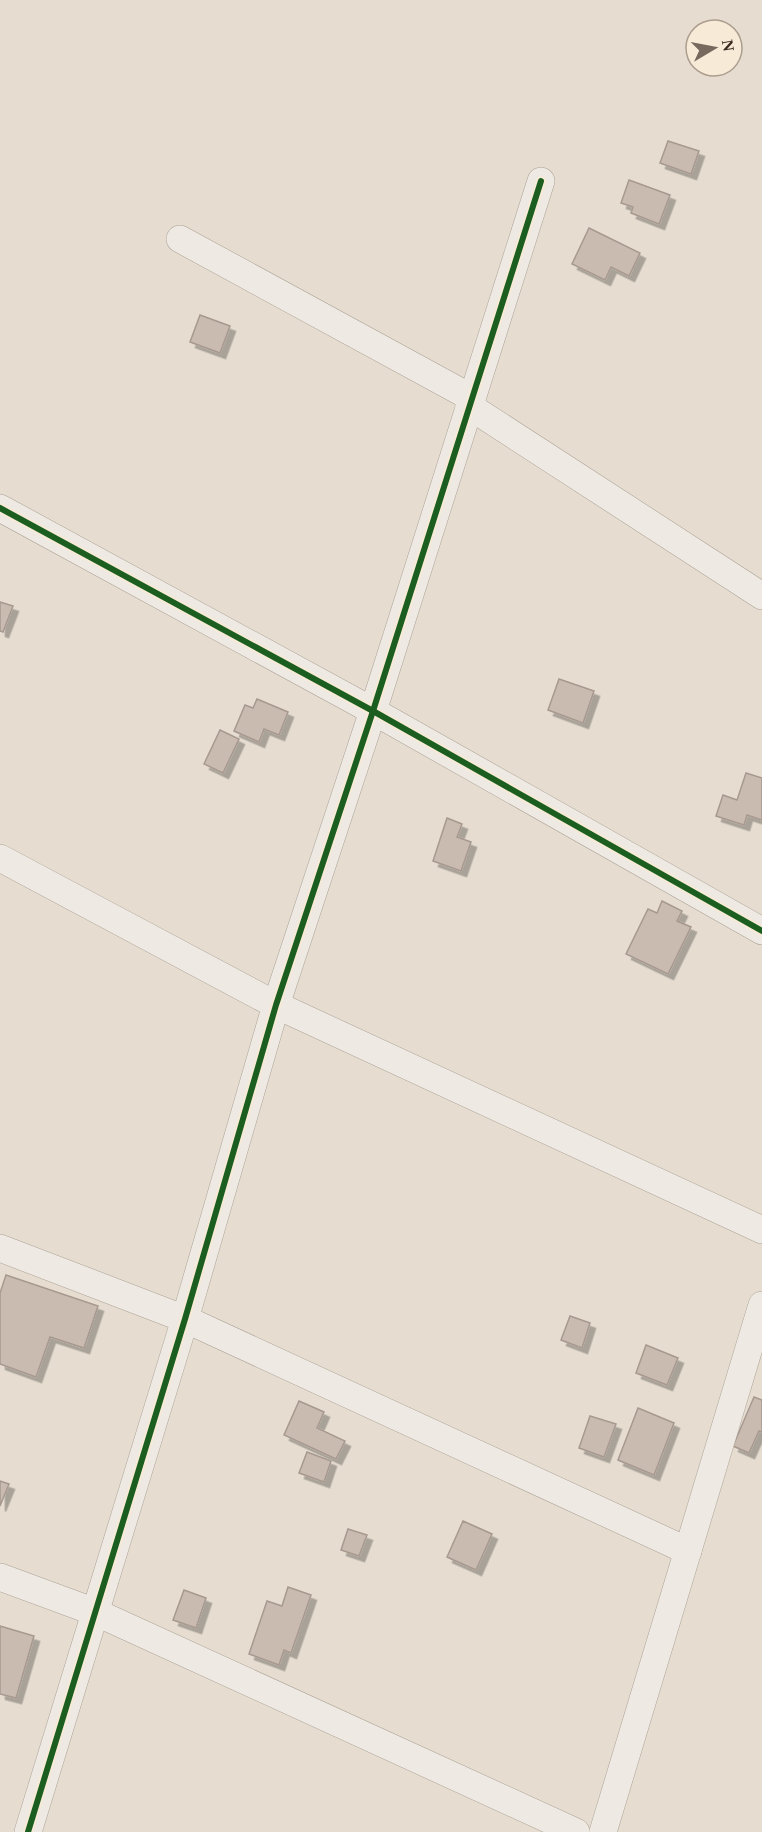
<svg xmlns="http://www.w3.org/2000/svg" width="762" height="1832" font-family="Georgia,serif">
<defs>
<filter id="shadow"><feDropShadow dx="5.5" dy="5.5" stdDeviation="0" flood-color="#0004"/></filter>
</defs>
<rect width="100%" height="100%" fill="#e6ddd0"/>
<g fill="#cabbb1" stroke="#a7998f" stroke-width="1.5" filter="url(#shadow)">
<path d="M 668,141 L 699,151 L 691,174 L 660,163 Z"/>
<path d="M 629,180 L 670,195 L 659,224 L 631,213 L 633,207 L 621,203 Z"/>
<path d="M 589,228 L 640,253 L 629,276 L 611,267 L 605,280 L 572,264 Z"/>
<path d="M 200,315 L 230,326 L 220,353 L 190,342 Z"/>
<path d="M 0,602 L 13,606 L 3,632 L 0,631 Z"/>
<path d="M 559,679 L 594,691 L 583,723 L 548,710 Z"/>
<path d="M 257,699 L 288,712 L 279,735 L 264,729 L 259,742 L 234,731 L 245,705 L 253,708 Z"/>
<path d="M 220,730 L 239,739 L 223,773 L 204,764 Z"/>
<path d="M 746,773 L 762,778 L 762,820 L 747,815 L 744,825 L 716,816 L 723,795 L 737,800 Z"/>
<path d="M 447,818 L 462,824 L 457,837 L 471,842 L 461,871 L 433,861 Z"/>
<path d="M 662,901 L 682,911 L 677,921 L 691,927 L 668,974 L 626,954 L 648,909 L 657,913 Z"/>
<path d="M 6,1275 L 98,1306 L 84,1348 L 50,1337 L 36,1377 L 0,1364 L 0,1293 Z"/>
<path d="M 570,1316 L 590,1323 L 582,1348 L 561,1340 Z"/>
<path d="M 646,1345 L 678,1358 L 667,1385 L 636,1373 Z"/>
<path d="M 754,1397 L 762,1400 L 762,1432 L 759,1431 L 749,1453 L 733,1446 Z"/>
<path d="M 299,1401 L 324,1412 L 317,1428 L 345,1441 L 336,1459 L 284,1435 Z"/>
<path d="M 638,1408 L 674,1423 L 654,1475 L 618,1460 Z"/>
<path d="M 590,1416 L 616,1424 L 604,1457 L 579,1448 Z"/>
<path d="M 307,1452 L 331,1461 L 324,1482 L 299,1473 Z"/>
<path d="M 0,1481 L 9,1484 L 0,1506 Z"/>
<path d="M 463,1521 L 492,1534 L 476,1570 L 447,1557 Z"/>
<path d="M 348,1529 L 367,1535 L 359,1556 L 341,1550 Z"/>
<path d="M 288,1587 L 311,1595 L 291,1653 L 284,1650 L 279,1665 L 249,1654 L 267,1601 L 282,1606 Z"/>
<path d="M 184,1590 L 206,1598 L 196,1628 L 173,1620 Z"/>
<path d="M 0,1626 L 34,1636 L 16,1698 L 0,1694 Z"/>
</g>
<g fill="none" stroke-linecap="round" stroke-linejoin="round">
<defs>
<g id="street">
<path d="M 180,239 L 472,398"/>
<path d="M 469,406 L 762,596"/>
<path d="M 0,508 L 373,711 L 762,931"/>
<path d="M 0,858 L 276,1005 L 762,1230"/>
<path d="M 0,1248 L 185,1319 L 688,1551"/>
<path d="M 0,1577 L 95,1612 L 576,1832"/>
<path d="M 28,1832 L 185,1319 L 276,1005 L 373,711 L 541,181"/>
<path d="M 603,1832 L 762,1305"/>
</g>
</defs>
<use href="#street" stroke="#aca399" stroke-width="28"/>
<use href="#street" stroke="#eee9e2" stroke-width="27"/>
<defs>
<g id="cycleway">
<path d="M 0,508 L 373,711 L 762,931"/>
<path d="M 28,1832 L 185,1319 L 276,1005 L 373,711 L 541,181"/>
</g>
</defs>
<use href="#cycleway" stroke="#f7ead7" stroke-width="10"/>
<use href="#cycleway" stroke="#1b5e20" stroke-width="6"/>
</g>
<g transform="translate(714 48) rotate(80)"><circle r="28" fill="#f7ead7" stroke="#ac9d8e" stroke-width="1.5"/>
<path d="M0-4.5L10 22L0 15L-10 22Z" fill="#78695e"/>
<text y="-9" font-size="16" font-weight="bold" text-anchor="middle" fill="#3c2a20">N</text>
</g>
</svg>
